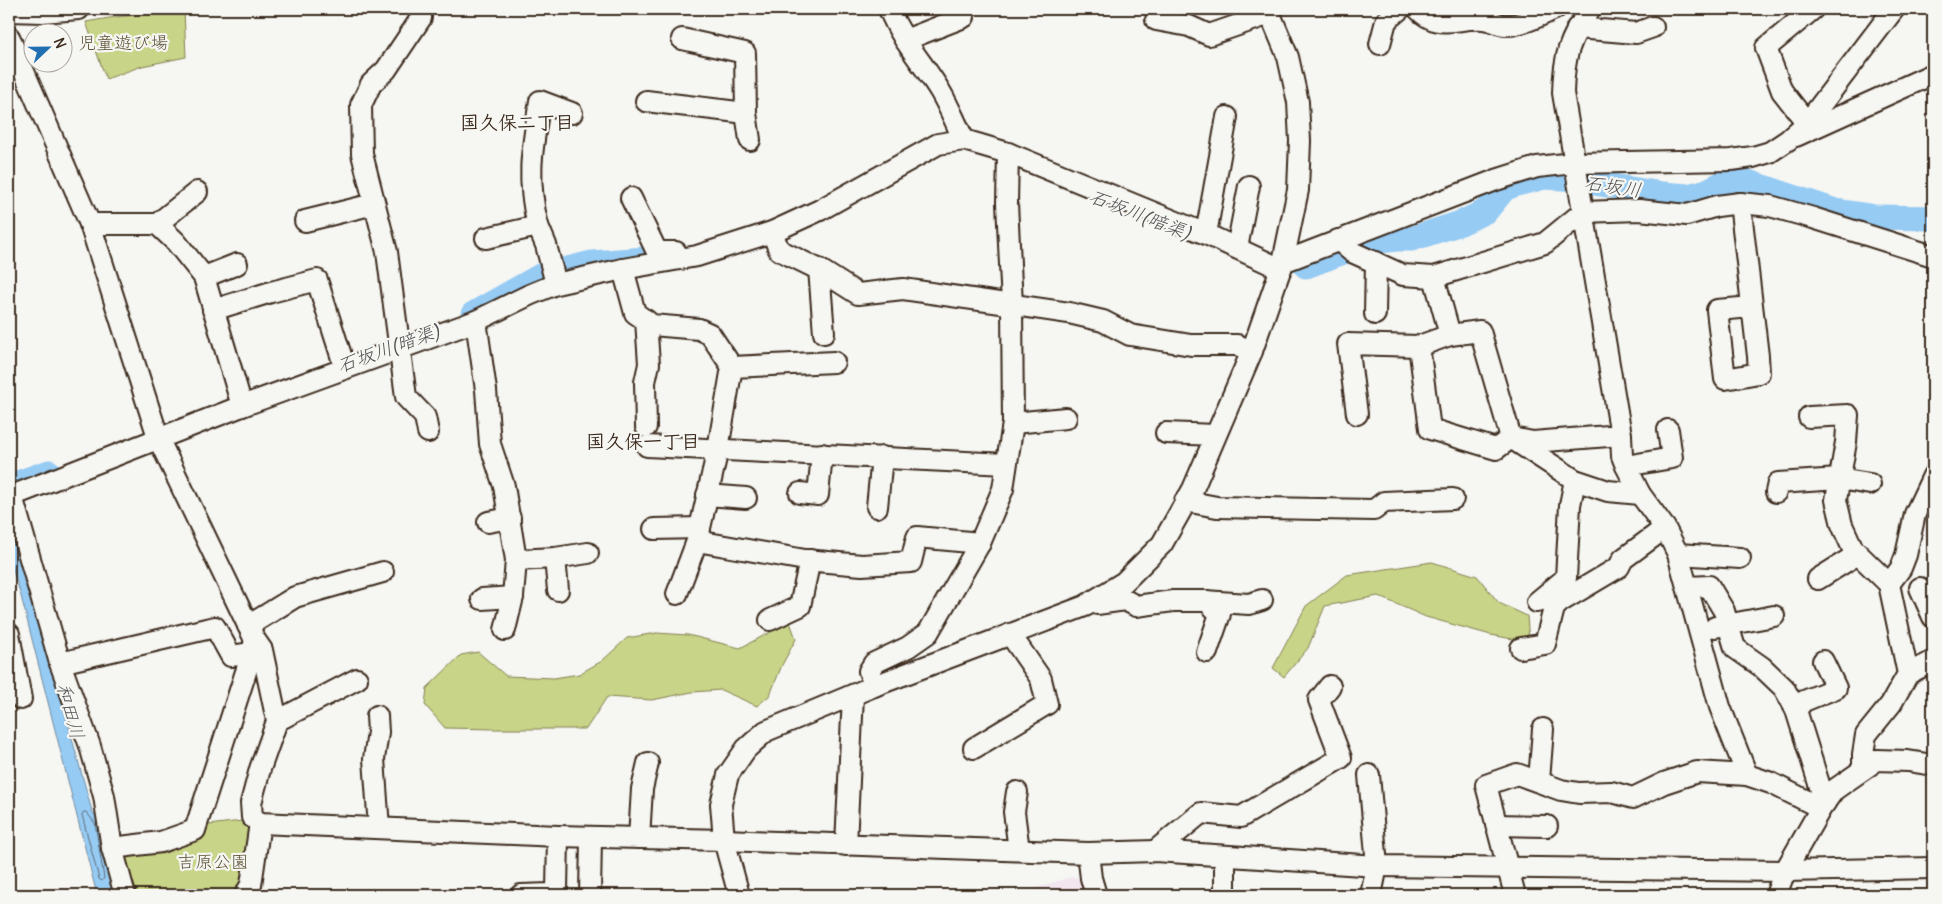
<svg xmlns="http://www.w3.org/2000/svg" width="1942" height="904" font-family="Delius,'Klee One',sans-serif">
<rect width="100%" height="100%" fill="#f6f6f2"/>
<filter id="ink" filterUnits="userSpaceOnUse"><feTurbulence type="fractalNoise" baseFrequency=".02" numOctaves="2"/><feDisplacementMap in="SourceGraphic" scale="10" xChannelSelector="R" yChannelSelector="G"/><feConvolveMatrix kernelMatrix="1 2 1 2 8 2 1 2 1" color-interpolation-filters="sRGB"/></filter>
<g filter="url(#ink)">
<path fill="#f3e6ef" d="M 1071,877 L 1091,878 L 1096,895 L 1014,895 Z"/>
<g fill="#c8d487" stroke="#827f52">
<path d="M 184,10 L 186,57 L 142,66 L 106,79 L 86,22 L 115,17 Z"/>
<path d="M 1432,562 L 1477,576 L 1499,603 L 1527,616 L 1529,642 L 1491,635 L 1426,617 L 1378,596 L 1325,606 L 1308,648 L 1284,677 L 1273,668 L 1306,606 L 1347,575 Z"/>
<path d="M 790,622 L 796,639 L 782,665 L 770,695 L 757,706 L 721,690 L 692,692 L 652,700 L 607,697 L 586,729 L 494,729 L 445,728 L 425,705 L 427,688 L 461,655 L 478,652 L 506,676 L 554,678 L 579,674 L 602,661 L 627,638 L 656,633 L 688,635 L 740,648 Z"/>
<path d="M 250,820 L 246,878 L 232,895 L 135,895 L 123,855 L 179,844 L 208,825 Z"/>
</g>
<path fill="#96cbf4" stroke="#728b9e" d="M 9,503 L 42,619 L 58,688 L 92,811 L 100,821 L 110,884 L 113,895 L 97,895 L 21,596 L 9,558 Z"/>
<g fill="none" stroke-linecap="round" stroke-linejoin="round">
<path stroke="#5f6a74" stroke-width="1" d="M 84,812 L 86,812 L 95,823 L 104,878 L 102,881 L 99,879 L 82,815 Z"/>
<g stroke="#96cbf4" stroke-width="25">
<path d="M 1306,266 L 1370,242 L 1397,239 L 1411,239 L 1461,223 L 1486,211 L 1504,189 L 1516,184 L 1544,177 L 1563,178 L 1662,194 L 1688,196 L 1707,191 L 1725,182 L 1736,178 L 1836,211 L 1876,217 L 1933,218"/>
<path d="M 473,314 L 540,276 L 592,263 L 646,259"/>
<path d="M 9,486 L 49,472"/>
</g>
<defs>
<g id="minor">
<path d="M 420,9 L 421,18 L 386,70 L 371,84 L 361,105 L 362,154 L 387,252 L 406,397 L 425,417 L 428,432"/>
<path d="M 889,9 C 902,41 922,62 940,91 C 949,106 956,124 964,140"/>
<path d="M 1418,9 C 1438,31 1457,17 1483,19 C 1496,20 1499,28 1516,24 C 1529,22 1543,14 1555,9"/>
<path d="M 1590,9 C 1569,40 1564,55 1563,93 L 1621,435 L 1622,456 L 1626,466 L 1640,494 L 1665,528 L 1678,554 L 1720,707 L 1747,775 L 1771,783 L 1821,808"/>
<path d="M 9,11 L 43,12 L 79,9"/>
<path d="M 1156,20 L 1189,26 L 1209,35 L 1270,14"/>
<path d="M 1577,28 L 1636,33 L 1653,27"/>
<path d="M 9,37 L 90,224 L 159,440 L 255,640 L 262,650 L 277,721 L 260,769 L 251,803 L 252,817 L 260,823 L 558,836 L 724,840 L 1088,853 L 1155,851 L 1377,866 L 1785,871 L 1933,868"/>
<path d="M 682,39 L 745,53 L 746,113 L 750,140"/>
<path d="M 905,40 L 964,17"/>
<path d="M 1380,44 L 1386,21 L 1400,9"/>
<path d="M 646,101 L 746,113"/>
<path d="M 1807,123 L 1782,91 L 1766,48 L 1813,9"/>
<path d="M 1796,136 L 1933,74"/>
<path d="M 631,198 L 657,252 L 676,252"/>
<path d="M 1740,203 L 1758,356 L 1759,373 L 1725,379 L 1717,310 L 1752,307"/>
<path d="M 305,221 L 374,204"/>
<path d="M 90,224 L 157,224 L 176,242 L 204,277 L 242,406"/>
<path d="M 157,224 L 197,192"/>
<path d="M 538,226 C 526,178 532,149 540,101 L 572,113"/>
<path d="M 772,232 L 779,250 L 822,271 L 858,294 L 903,289 L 1069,313 L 1103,321 L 1130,335 L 1191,345 L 1237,345 L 1252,351"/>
<path d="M 1206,234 L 1227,117"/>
<path d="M 486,238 L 538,226 L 546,245 L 556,284"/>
<path d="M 1338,240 L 1352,252 L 1403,275 L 1434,277 L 1545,243 L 1583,212 L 1639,210 L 1687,215 L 1717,206 L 1740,203 L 1770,206 L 1813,218 L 1933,256"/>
<path d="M 1237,248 L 1249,186"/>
<path d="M 1283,262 L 1496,180 L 1537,167 L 1574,163 L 1731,160 L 1753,157 L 1770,152 L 1788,140 L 1807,123 L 1894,9"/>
<path d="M 623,269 L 635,313 L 652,325 L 699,329 L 710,334 L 732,367 L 718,449 L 697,541 L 677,594"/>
<path d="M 819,269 L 824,333"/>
<path d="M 204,277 L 237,264"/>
<path d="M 1434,277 L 1450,335"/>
<path d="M 213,310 L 271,292 L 317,280 L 345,368"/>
<path d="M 1375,314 L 1376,262"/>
<path d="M 476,321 L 486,390 L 490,444 L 504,486 L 516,560 L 513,597 L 505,630"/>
<path d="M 732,367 L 834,362"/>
<path d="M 1357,414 L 1348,344 L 1419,346"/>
<path d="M 1809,417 L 1848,415 L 1846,442 L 1836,500 L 1842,525 L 1853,549 L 1889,584 L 1908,674 L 1891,704 L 1866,735 L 1863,754 L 1863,769"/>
<path d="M 1013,423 L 1066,418"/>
<path d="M 646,427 L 645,382 L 649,364 L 646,320"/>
<path d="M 1166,433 L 1215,435"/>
<path d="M 1621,435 L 1533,442 L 1511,438 L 1496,449 L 1430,429 L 1419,346 L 1450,335 L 1480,331 L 1511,438 L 1575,480 L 1608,491 L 1640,494"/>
<path d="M 647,446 L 1006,464"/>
<path d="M 1626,466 L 1672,458 L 1668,430"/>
<path d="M 1776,492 L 1778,483 L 1839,479 L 1870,484"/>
<path d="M 800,493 L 818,495 L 822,454"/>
<path d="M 707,495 L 746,498"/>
<path d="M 12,496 L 60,663 L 90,746 L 104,796 L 112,848 L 125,895"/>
<path d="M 9,497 L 242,406 L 476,321 L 529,295 L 556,284 L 623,269 L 697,256 L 772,232 L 820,210 L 938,144 L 964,140 L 1008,153 L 1206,234 L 1281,269"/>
<path d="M 1185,501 L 1217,507 L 1374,510 L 1384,502 L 1453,499"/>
<path d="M 877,507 L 882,457"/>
<path d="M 488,522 L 510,518"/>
<path d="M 654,529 L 700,528"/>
<path d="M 697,541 L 805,560 L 862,565 L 911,562 L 917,537 L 980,543"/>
<path d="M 1678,554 L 1740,558"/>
<path d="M 555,558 L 558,590"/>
<path d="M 516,560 L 555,558 L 588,553"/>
<path d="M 1818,579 L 1858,554"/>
<path d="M 1889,584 L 1901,568 L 1906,555 L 1915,514 L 1933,476"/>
<path d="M 1688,587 L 1709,586 L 1724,611 L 1735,648 L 1762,667 L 1784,688 L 1796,710 L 1825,803"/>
<path d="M 1920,588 L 1933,617"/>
<path d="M 482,599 L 513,597"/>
<path d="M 1207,601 L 1220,614 L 1207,652"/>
<path d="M 1537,602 L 1566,578 L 1570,505 L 1575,480"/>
<path d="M 1097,604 L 1125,600 L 1136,606 L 1173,601 L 1204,601 L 1249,604 L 1262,600"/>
<path d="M 770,620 L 800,606 L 810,560"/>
<path d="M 248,626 L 295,597 L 383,572"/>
<path d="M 1715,627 L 1774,616"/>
<path d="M 9,634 L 21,699"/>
<path d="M 1521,648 L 1545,644 L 1554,608 L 1560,602 L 1619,567 L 1623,559 L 1665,528"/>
<path d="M 60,663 L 215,627 L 231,656 L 252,653"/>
<path d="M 1908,674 L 1933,661"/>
<path d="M 874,686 L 869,671 L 874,663 L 908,647 L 928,633 L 980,543 L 1003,489 L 1013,423 L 1012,305 L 1007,203 L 1008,153"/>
<path d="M 1796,709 L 1804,701 L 1836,688 L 1823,661"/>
<path d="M 377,716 L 378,732 L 374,759 L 379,828"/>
<path d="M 277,721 L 357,679"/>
<path d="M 974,748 L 1047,704 L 1041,679 L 1010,634"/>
<path d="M 1369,775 L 1377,866 L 1371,895"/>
<path d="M 1539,781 L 1543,729"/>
<path d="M 1017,792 L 1014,812 L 1019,850"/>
<path d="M 1496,825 L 1547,826"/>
<path d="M 639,838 L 642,789 L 648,763"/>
<path d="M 846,845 L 853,695"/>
<path d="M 112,848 L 161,842 L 195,830 L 252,653 L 255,640"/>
<path d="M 1155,851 L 1201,813 L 1241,817 L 1341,758 L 1319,700 L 1330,686"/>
<path d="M 1088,853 L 1091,878 L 1096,895"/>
<path d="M 245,895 L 251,885 L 260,823"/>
<path d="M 521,895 L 550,894 L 557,891 L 558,836"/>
<path d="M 590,895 L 591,837"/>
<path d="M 739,895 L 724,840 L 721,804 L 728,775 L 746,749 L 766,731 L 874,686 L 1085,606 L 1124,582 L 1162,544 L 1193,489 L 1252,351 L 1283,262 L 1298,190 L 1300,141 L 1298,102 L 1288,57 L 1268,9"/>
<path d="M 1225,895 L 1225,856"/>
<path d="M 1515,895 L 1486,785 L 1517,774 L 1561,790 L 1579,793 L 1612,792 L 1633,798 L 1664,783 L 1697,772 L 1747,775"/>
<path d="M 1776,895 L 1785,871 L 1821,808 L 1834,790 L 1877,760 L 1908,761 L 1933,765"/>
</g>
</defs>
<use href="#minor" stroke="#3b2a1e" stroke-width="24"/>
<use href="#minor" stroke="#f6f6f2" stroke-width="20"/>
</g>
</g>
<g text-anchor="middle" stroke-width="4.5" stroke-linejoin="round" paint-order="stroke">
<g font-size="18" fill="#5e5438" stroke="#f6f6f2">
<text x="123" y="49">児童遊び場</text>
<text x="213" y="868">吉原公園</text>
</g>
<g font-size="19" font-weight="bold" fill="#3b2a1e" stroke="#f6f6f2">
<text x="517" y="129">国久保二丁目</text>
<text x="643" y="448">国久保一丁目</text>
</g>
<g font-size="19" font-style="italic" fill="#525254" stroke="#f6f6f2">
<text transform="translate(1613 186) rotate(8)" y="7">石坂川</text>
<text transform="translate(1140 214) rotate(21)" y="7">石坂川(暗渠)</text>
<text transform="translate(388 348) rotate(-20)" y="7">石坂川(暗渠)</text>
<text transform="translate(71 711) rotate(75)" y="7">和田川</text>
</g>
</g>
<rect width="1942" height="904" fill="none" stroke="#f6f6f2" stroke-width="30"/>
<rect x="15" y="15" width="1912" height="874" fill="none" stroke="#3b2a1e" stroke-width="2" filter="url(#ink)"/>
<g transform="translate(48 48) rotate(68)"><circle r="24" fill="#f6f6f2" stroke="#aba49d"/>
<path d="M0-4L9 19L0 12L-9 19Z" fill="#1f6fb2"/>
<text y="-8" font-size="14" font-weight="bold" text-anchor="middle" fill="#3b2a1e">N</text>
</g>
</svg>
